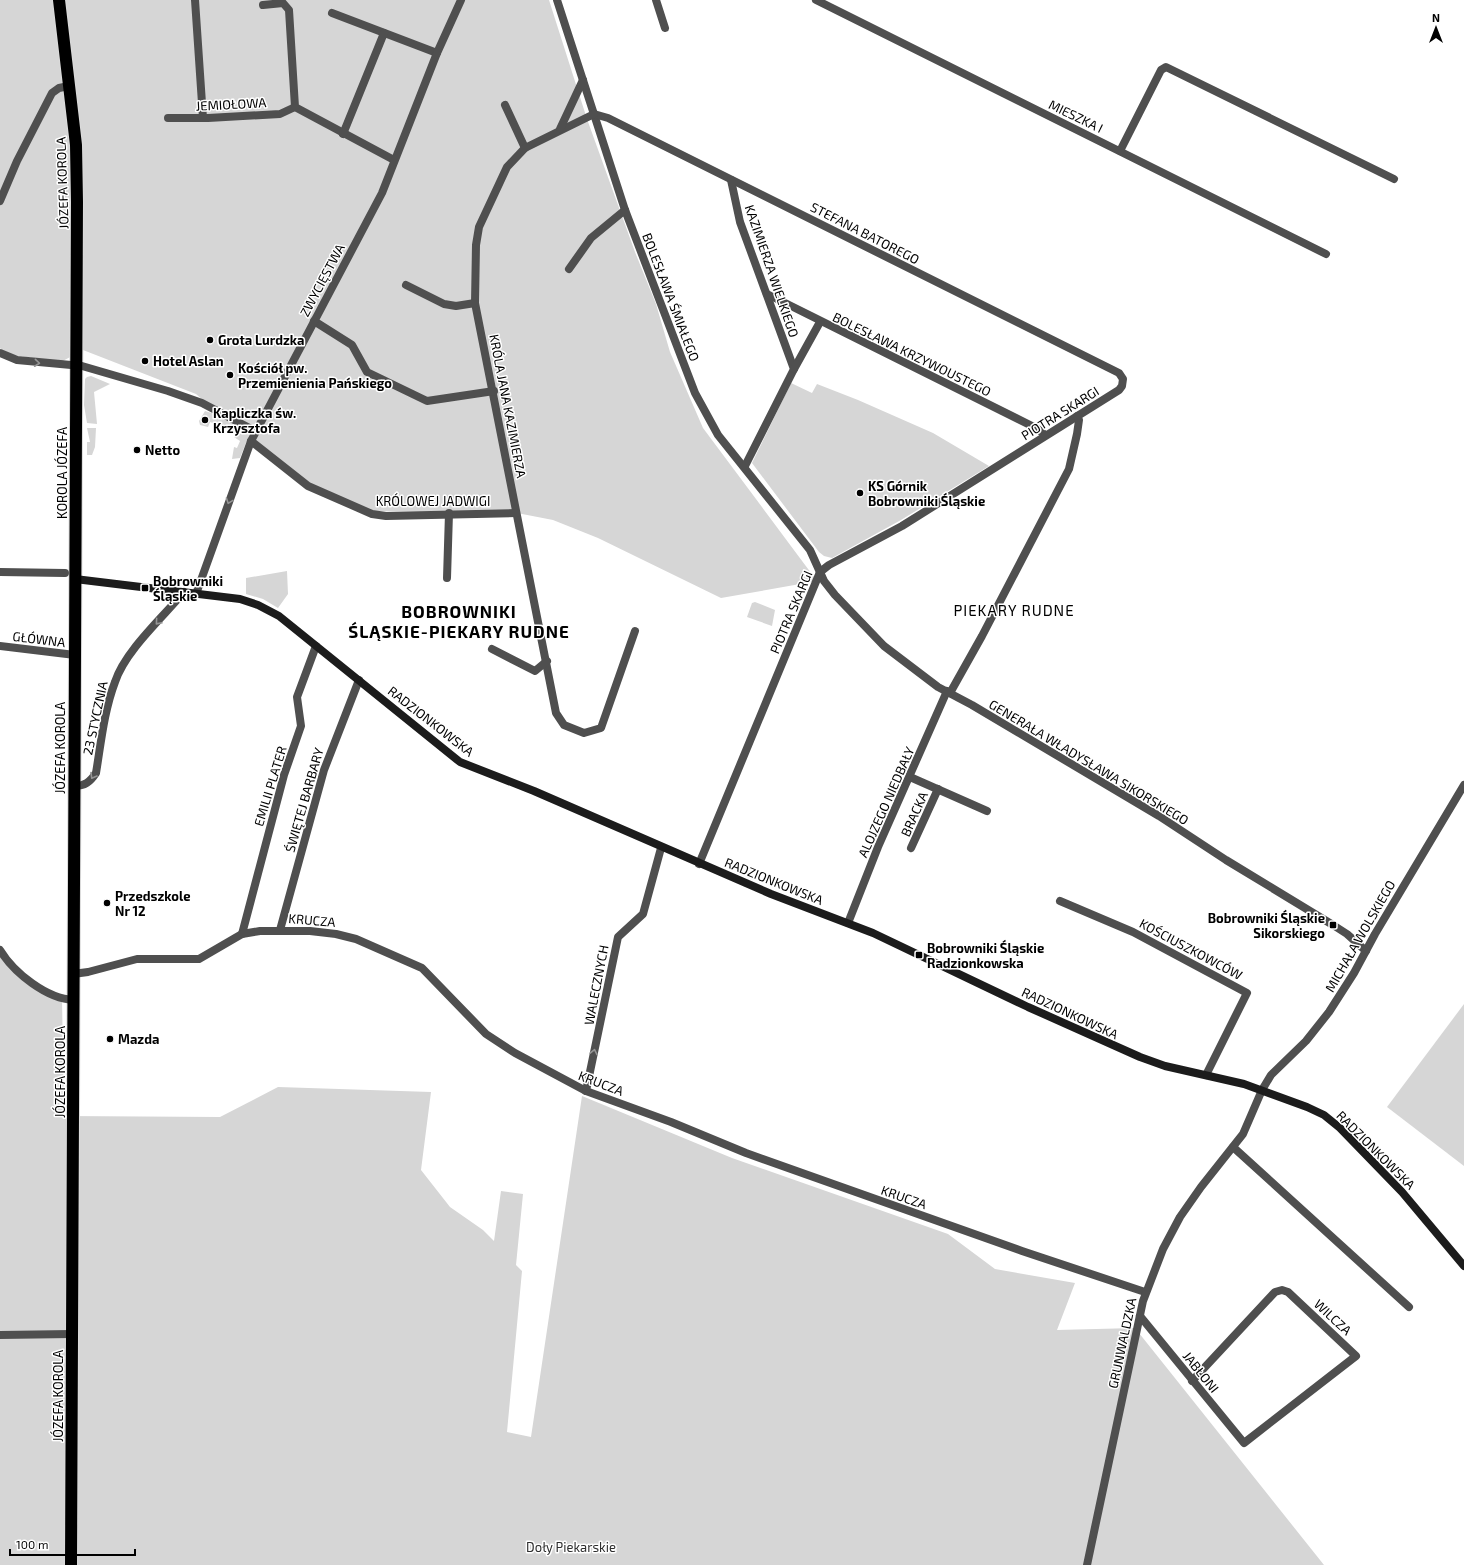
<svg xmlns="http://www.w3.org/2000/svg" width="1464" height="1565" font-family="'Exo 2',sans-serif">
<rect width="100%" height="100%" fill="#fff"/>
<g fill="#d6d6d6">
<path d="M 0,0 L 549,0 L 587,119 L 635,252 L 656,304 L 670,352 L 703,428 L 817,581 L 721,598 L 598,538 L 553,520 L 517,513 L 373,511 L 331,497 L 247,440 L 240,458 L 232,459 L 234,447 L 237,448 L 240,441 L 234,437 L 236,432 L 210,422 L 208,427 L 200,425 L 199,421 L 205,411 L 221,416 L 196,394 L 83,350 L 61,362 L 5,354 L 0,348 Z"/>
<path d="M 91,376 L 110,384 L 94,392 L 97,424 L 87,423 L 84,405 L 85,379 L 87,377 Z"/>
<path d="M 791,383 L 812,393 L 817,384 L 858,400 L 933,433 L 989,466 L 901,520 L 832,558 L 824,556 L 819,552 L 752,463 Z"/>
<path d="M 87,428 L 96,428 L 95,447 L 92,455 L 87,455 L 87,442 L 90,442 Z"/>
<path d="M 287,571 L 288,594 L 278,608 L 263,599 L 246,594 L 246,578 Z"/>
<path d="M 755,602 L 775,610 L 772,626 L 747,617 L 752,603 Z"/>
<path d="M 0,950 L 26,979 L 62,998 L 64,1116 L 220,1117 L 278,1087 L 431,1092 L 421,1170 L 450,1207 L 483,1230 L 494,1241 L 501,1191 L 523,1194 L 516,1265 L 522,1271 L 507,1432 L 531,1437 L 582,1096 L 732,1158 L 948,1234 L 995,1269 L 1075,1283 L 1057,1330 L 1135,1328 L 1324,1565 L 0,1565 Z"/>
<path d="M 1464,1004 L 1464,1166 L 1387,1107 Z"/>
</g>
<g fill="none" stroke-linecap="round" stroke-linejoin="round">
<defs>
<path id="highway" d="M 59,0 L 76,145 L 77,202 L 71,1565"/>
</defs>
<use href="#highway" stroke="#dbdbdb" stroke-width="14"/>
<g stroke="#4f4f4f" stroke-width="8">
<path d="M 195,0 L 203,118"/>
<path d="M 557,0 L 625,210 L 695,393 L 718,435 L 810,550 L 824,581 L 835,595 L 884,646 L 938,687 L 972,705 L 1159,816 L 1226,860 L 1333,925 L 1347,934 L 1366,951"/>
<path d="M 656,0 L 665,28"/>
<path d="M 816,0 L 1326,254"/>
<path d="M 263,5 L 283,3 L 289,10 L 295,107 L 394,160"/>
<path d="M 332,13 L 437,53"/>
<path d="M 505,105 L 525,148"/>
<path d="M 594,114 L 608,118 L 1119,373 L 1123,379 L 1122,386 L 1119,390 L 902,526 L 829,565 L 820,572 L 699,864"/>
<path d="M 594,114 L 525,148 L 507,167 L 479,227 L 476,245 L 475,303 L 556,713 L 564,725 L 584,733 L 601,728 L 635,631"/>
<path d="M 168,118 L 208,118 L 280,114 L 295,107"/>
<path d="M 560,129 L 583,80"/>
<path d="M 343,134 L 384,33"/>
<path d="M 1120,151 L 1161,70 L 1166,67 L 1394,179"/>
<path d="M 731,180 L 740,222 L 794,369 L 745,466"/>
<path d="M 0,201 L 17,161 L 52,93 L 59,88 L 69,86"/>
<path d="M 569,269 L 591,238 L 625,210"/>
<path d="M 406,285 L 444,304 L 456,306 L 475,303"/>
<path d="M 767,294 L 1038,429 L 1045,435"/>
<path d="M 314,321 L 352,345 L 367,372 L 427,401 L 494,391"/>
<path d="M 0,353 L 17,360 L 82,366 L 168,391 L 202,403 L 255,431"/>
<path d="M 794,369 L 820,322"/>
<path d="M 251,441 L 308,486 L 372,514 L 386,516 L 516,513"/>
<path d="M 0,572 L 65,573"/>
<path d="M 447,578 L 449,513"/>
<path d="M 196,594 L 251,441 L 382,193 L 437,53 L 461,0"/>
<path d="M 0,646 L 75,655"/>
<path d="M 492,649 L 535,671 L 547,661"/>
<path d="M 950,693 L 982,636 L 1069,469 L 1077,434 L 1079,420 L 1077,416"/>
<path d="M 910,777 L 987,811"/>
<path d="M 74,786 C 85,786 90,782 96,773 C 101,743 104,711 115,682 C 125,651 163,617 184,592"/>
<path d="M 911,848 L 938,789"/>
<path d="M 1060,901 L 1133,932 L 1247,993 L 1206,1075"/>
<path d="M 848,923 L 878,847 L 947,691"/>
<path d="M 280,930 L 324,770 L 359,680"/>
<path d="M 242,934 L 284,775 L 301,726 L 297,697 L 316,646"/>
<path d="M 0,950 C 14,973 47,999 74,1000"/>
<path d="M 73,974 L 88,972 L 137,959 L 199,959 L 242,934 L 260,931 L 310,931 L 336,934 L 356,939 L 422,968 L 486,1034 L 515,1053 L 586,1091 L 671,1122 L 746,1153 L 1022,1251 L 1145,1292"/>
<path d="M 586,1091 L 618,937 L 643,914 L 661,848"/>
<path d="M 1233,1147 L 1409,1307"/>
<path d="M 1140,1316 L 1244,1443 L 1356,1356 L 1288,1292 L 1282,1290 L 1275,1292 L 1192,1381"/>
<path d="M 0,1335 L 72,1334"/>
<path d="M 1087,1565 L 1143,1301 L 1163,1249 L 1180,1217 L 1201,1187 L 1243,1134 L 1262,1090 L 1271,1075 L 1306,1041 L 1329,1012 L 1354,973 L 1375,934 L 1464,785"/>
</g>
<path stroke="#1c1c1c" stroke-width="8" d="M 75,579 L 240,599 L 258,605 L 279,616 L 460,762 L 534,791 L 771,894 L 873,933 L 1028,1007 L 1140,1057 L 1165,1066 L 1244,1084 L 1307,1107 L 1324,1115 L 1340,1128 L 1402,1192 L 1464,1266"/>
<use href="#highway" stroke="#000" stroke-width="12"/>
</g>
<defs><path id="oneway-chevron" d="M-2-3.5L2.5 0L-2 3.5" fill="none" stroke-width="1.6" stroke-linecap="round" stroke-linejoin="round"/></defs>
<g stroke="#959595">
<use href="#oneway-chevron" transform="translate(37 363) rotate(6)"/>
<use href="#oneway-chevron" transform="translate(229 501) rotate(110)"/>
<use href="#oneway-chevron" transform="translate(158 622) rotate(131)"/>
<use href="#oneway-chevron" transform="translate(93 776) rotate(120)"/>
<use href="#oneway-chevron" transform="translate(594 1052) rotate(-78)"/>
</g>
<g fill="#000" stroke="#fff" stroke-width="1.5">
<circle cx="210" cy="340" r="4"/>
<circle cx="145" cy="361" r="4"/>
<circle cx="230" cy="375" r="4"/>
<circle cx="205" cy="420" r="4"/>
<circle cx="137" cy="450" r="4"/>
<circle cx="860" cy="493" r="4"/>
<rect x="141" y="584" width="8" height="8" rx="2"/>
<circle cx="107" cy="903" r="4"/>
<rect x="1329" y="921" width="8" height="8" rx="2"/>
<rect x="915" y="951" width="8" height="8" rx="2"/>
<circle cx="110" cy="1039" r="4"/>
</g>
<g text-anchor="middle" stroke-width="3" stroke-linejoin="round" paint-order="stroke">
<g font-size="13" fill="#000" stroke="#fff">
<text transform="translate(231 104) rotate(-3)" y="5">JEMIOŁOWA</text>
<text transform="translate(1076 116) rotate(26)" y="5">MIESZKA I</text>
<text transform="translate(62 183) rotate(-92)" y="5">JÓZEFA KOROLA</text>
<text transform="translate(865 233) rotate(27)" y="5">STEFANA BATOREGO</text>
<text transform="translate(772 271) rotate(71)" y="5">KAZIMIERZA WIELKIEGO</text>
<text transform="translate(322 280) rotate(-62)" y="5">ZWYCIĘSTWA</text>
<text transform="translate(671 297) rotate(69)" y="5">BOLESŁAWA ŚMIAŁEGO</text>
<text transform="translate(912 354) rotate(26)" y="5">BOLESŁAWA KRZYWOUSTEGO</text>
<text transform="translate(508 406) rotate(79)" y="5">KRÓLA JANA KAZIMIERZA</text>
<text transform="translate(1060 413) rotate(-32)" y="5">PIOTRA SKARGI</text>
<text transform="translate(62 473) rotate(-90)" y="5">KOROLA JÓZEFA</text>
<text x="433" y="506">KRÓLOWEJ JADWIGI</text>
<text transform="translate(791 612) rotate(-67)" y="5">PIOTRA SKARGI</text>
<text transform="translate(39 639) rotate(7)" y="5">GŁÓWNA</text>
<text transform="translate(95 718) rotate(-78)" y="5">23 STYCZNIA</text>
<text transform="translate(431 721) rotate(38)" y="5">RADZIONKOWSKA</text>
<text transform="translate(60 748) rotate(-90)" y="5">JÓZEFA KOROLA</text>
<text transform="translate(1089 762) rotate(31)" y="5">GENERAŁA WŁADYSŁAWA SIKORSKIEGO</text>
<text transform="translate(270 786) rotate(-73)" y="5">EMILII PLATER</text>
<text transform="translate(304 800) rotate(-74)" y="5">ŚWIĘTEJ BARBARY</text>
<text transform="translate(886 802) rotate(-66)" y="5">ALOJZEGO NIEDBAŁY</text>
<text transform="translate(914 814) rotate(-66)" y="5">BRACKA</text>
<text transform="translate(774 881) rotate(22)" y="5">RADZIONKOWSKA</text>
<text transform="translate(312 920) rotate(5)" y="5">KRUCZA</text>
<text transform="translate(1360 936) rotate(-60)" y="5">MICHAŁA WOLSKIEGO</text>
<text transform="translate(1191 949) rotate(28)" y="5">KOŚCIUSZKOWCÓW</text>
<text transform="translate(596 985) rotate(-79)" y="5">WALECZNYCH</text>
<text transform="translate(1070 1013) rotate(25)" y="5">RADZIONKOWSKA</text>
<text transform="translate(60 1072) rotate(-90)" y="5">JÓZEFA KOROLA</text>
<text transform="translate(601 1083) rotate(21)" y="5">KRUCZA</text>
<text transform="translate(1376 1150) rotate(45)" y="5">RADZIONKOWSKA</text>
<text transform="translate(904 1197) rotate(19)" y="5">KRUCZA</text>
<text transform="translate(1333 1317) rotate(43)" y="5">WILCZA</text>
<text transform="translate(1122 1343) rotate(-78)" y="5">GRUNWALDZKA</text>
<text transform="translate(1201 1372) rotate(51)" y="5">JABŁONI</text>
<text transform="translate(58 1396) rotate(-90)" y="5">JÓZEFA KOROLA</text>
</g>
<g font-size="13" font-weight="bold" fill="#000" stroke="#fff" text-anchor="start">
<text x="218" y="345">Grota Lurdzka</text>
<text x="153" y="366">Hotel Aslan</text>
<text x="238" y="373">Kościół pw.<tspan x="238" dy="15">Przemienienia Pańskiego</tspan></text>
<text x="213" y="418">Kapliczka św.<tspan x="213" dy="15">Krzysztofa</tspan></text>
<text x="145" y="455">Netto</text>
<text x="868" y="491">KS Górnik<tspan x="868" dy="15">Bobrowniki Śląskie</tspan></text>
<text x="153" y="586">Bobrowniki<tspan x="153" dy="15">Śląskie</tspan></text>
<text x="115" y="901">Przedszkole<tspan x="115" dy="15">Nr 12</tspan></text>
<text x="1325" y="923" text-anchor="end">Bobrowniki Śląskie<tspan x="1325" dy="15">Sikorskiego</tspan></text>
<text x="927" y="953">Bobrowniki Śląskie<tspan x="927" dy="15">Radzionkowska</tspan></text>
<text x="118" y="1044">Mazda</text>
</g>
<g font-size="13" fill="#2d2d2d" stroke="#fff">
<text x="571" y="1552">Doły Piekarskie</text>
</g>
<g font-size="15" letter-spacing="1" fill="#000" stroke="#fff">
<text x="1014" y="616">PIEKARY RUDNE</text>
</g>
<g font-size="17" font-weight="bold" letter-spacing="1" fill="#000" stroke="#fff">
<text x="459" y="618">BOBROWNIKI<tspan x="459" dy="20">ŚLĄSKIE-PIEKARY RUDNE</tspan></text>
</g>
</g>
<g transform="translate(1436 28)" stroke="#ffffff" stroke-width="3" paint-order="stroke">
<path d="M0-3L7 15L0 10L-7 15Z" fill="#000000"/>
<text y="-6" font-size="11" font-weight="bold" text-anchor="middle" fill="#000000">N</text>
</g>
<path d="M10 1549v6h125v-6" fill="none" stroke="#000000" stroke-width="2"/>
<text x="16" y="1549" font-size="12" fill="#000000" stroke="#ffffff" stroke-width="3" paint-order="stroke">100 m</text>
</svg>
